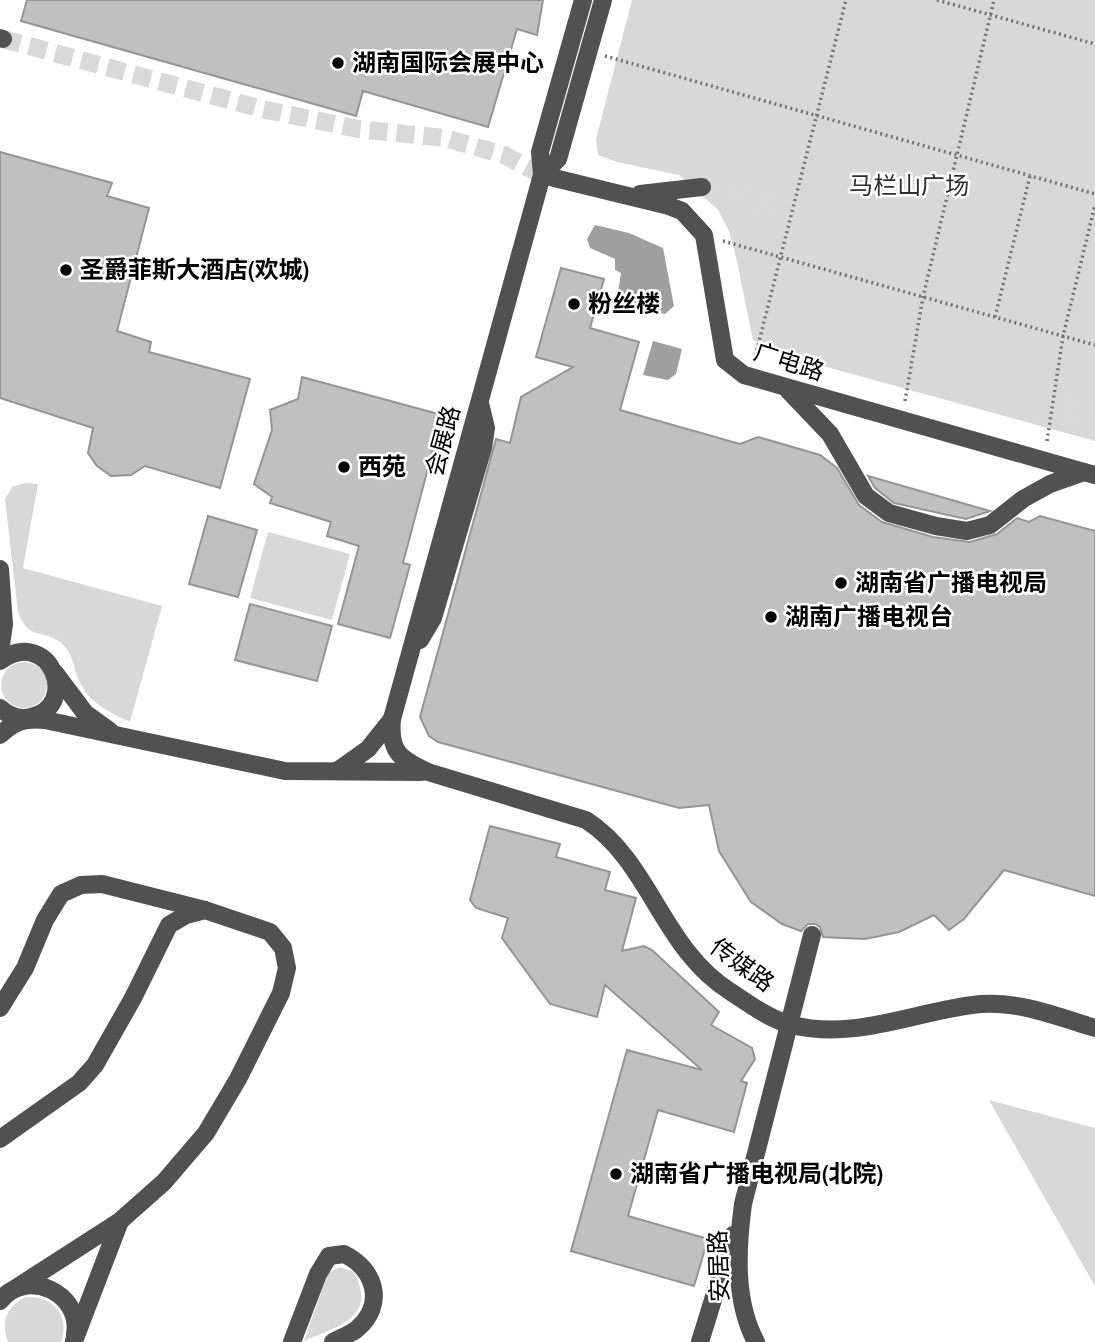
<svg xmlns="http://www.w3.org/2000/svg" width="1095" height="1342" font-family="'Archivo Narrow','Noto Sans SC',sans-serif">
<rect width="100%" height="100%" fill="#fff"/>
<g fill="#d8d8d8">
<path d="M 632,0 L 1095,0 L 1095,441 L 783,355 L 753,340 L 736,257 L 729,231 L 718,210 L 679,175 L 617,162 L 598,155 L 596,139 Z"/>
<path d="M 25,483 L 38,484 L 23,568 L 162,606 L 130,722 C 112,713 92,705 82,686 C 73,672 75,653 60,642 C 41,629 28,640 18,612 L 5,499 L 12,487 Z"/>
<path d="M 268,532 L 350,554 L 332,620 L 250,598 Z"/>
<circle cx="24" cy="685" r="23"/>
<path d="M 989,1100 L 1095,1128 L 1095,1286 Z"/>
<path d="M 340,1267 L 354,1272 C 378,1318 338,1326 304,1341 L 328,1273 Z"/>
<path d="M 27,1297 C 54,1296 70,1316 61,1342 L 8,1342 C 0,1322 7,1305 27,1297 Z"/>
</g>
<g fill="#9f9f9f">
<path d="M 595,225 L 629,233 L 663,248 L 674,306 L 665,314 L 616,304 L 621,273 L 615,270 L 615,259 L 590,248 L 587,239 Z"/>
<path d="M 653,341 L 682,349 L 676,374 L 668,380 L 643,375 Z"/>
</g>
<g fill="#c0c0c0" stroke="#959595" stroke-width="2">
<path d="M 27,0 L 543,0 L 537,35 L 517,29 L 488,127 L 363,91 L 356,116 L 21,21 Z"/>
<path d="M 0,152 L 112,183 L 107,196 L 149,208 L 117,331 L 151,342 L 149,352 L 250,379 L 220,488 L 145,466 L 131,475 L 111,476 L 97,466 L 88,453 L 93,428 L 0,398 Z"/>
<path d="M 561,268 L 604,279 L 590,328 L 639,342 L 620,410 L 740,444 L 758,437 L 820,455 L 837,468 L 859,505 L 882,522 L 933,537 L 970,542 L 997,534 L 1017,518 L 1029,522 L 1040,516 L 1095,531 L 1095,896 L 1004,870 L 964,919 L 949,930 L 934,915 L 899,932 L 865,939 L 823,937 L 820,927 L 815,924 L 808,924 L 801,931 L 782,924 L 751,902 L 719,851 L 709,805 L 679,808 L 438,742 L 429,736 L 420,717 L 496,439 L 510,443 L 521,397 L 573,367 L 536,357 Z"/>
<path d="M 302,377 L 442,415 L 403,563 L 410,565 L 390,638 L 338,624 L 359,546 L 327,536 L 331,522 L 270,503 L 272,497 L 254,484 L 272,430 L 270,410 L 298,399 Z"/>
<path d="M 868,476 L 990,511 L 966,519 L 894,503 L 875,488 Z"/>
<path d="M 208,516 L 257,530 L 238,597 L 189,584 Z"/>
<path d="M 250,604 L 332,626 L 317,681 L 235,660 Z"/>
<path d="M 490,826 L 560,844 L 556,857 L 610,872 L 605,890 L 636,898 L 622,951 L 644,946 L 652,950 L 719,1012 L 711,1025 L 752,1048 L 755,1059 L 741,1081 L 747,1083 L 734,1132 L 658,1110 L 628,1216 L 708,1239 L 694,1286 L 571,1251 L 627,1050 L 702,1070 L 605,985 L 597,1017 L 550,1004 L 502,938 L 508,918 L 476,908 L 470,900 Z"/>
</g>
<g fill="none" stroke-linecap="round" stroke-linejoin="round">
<g stroke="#d9d9d9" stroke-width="18" stroke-dasharray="18 9" stroke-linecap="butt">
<path d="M 3,39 L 262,109 L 358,129 L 445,138 L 504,155 L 542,175"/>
<path d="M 702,187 L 784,208"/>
<path d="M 1061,406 L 1095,416"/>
</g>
<g stroke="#737373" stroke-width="3.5" stroke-dasharray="2 3.5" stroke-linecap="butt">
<path d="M 937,0 L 1095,44"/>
<path d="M 605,56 L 1095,194"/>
<path d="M 723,241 L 1095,345"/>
<path d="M 995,317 L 1030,176"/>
<path d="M 754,361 L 846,0"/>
<path d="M 905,401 L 923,297 L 994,0"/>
<path d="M 1047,441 L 1063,336 L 1095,205"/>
</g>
<g stroke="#515151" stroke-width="18">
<path d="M 583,0 L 540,152 L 542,175 L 392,719 C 389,752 400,759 428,772 L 586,820 C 651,862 661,948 731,992 C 749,1004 771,1020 792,1025 C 857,1041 917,1010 981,1004 C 1019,1001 1059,1017 1095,1028"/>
<path d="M 0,38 L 3,39"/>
<path d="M 542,175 L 669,206 L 682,211 L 704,235 L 725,360 L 744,375 L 1095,475"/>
<path d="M 542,175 L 558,159 L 603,0"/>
<path d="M 640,194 L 702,187"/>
<path d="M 788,390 L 830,434 L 866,496 L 889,513 L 936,526 L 967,531 L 990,525 L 1023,499 L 1050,484 L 1084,472"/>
<path d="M 0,569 L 4,624 L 0,652"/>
<path d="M 420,640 L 433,618 L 483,448 L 486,428 L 480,403"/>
<path d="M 0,661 C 50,625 81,706 31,717 C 19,720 9,716 0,708"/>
<path d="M 55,673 L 85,713 L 110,731"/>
<path d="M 0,735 C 15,721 25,718 45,720 L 285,771 L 421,772"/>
<path d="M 337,771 L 368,749 L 392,719"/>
<path d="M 0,1008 L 25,968 L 45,920 L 61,894 L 81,885 L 102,884 L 205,910 L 270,932 L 283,948 L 287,968 L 281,993 L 238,1079 L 206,1133 L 164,1182 L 120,1221 L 16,1288"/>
<path d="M 0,1139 L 79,1083 L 95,1065 L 133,998 L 169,925 L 186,915 L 205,910"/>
<path d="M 0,1301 C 26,1267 82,1293 75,1334"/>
<path d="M 74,1341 L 120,1221"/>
<path d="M 292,1342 L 318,1274 L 329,1256 L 344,1254 C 375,1269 386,1304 357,1329 C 351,1334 340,1338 333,1342"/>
<path d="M 700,1342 L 733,1235"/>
<path d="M 756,1342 C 734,1301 737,1249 743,1204 L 812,935"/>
</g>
</g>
<g fill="#000" stroke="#fff" stroke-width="2.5">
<circle cx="338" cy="63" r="7"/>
<circle cx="66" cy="270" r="7"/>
<circle cx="574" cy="304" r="7"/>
<circle cx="344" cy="467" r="7"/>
<circle cx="841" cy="583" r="7"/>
<circle cx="771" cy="617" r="7"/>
<circle cx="616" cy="1174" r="7"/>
</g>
<g text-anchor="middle" stroke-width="5" stroke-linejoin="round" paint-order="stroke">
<g font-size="24" font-weight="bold" fill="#000" stroke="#fff" text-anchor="start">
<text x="352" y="71">湖南国际会展中心</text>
<text x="80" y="278">圣爵菲斯大酒店(欢城)</text>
<text x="588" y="312">粉丝楼</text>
<text x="358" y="475">西苑</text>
<text x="855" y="591">湖南省广播电视局</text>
<text x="785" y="625">湖南广播电视台</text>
<text x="630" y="1182">湖南省广播电视局(北院)</text>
</g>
<g font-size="24" fill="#2f2f2f" stroke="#fff">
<text x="909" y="194">马栏山广场</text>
</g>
<g font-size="24" fill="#000" stroke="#fff">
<text transform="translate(789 362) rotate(18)" y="8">广电路</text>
<text transform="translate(443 441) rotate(-75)" y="8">会展路</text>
<text transform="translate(742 965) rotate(36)" y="8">传媒路</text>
<text transform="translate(719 1266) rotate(-92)" y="8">安居路</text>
</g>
</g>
</svg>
